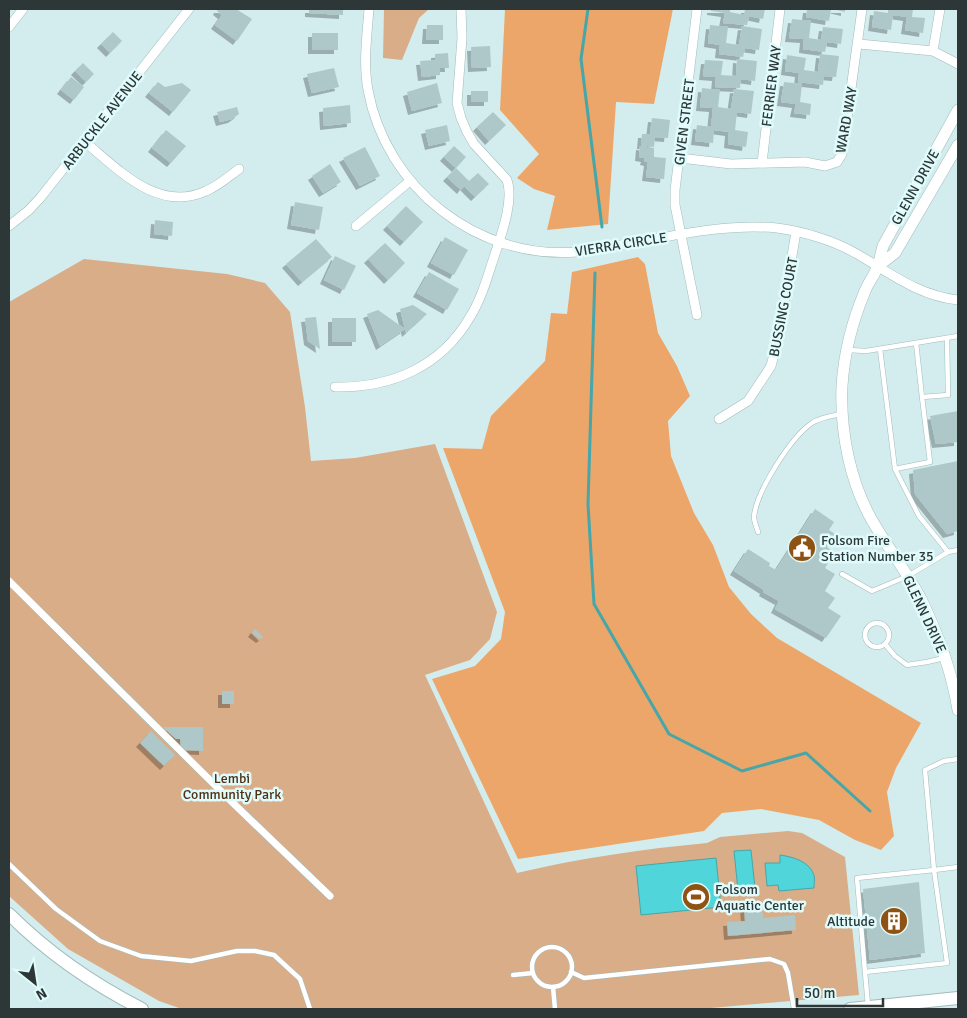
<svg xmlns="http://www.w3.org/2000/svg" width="967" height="1018" font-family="Signika,sans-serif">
<defs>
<filter id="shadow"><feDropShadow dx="-4" dy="4" stdDeviation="0" flood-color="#0004"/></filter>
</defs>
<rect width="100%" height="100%" fill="#d3edee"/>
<g fill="#d9ad88">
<path d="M 384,9 L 429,9 L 419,18 L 402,60 L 383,58 Z"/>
<path d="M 84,259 L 227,274 L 265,283 L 290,312 L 305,407 L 311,461 L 355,458 L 435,444 L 497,612 L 490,639 L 470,660 L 425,675 L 517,873 C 580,858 643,849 707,843 L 720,837 L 788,831 L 802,833 L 845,857 L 859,995 L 700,1009 L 182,1009 L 159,1001 L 68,949 L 9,896 L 9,302 Z"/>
</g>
<g fill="#eca669">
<path d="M 505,9 L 673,9 L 654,104 L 616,102 L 608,224 L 547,230 L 555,196 L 534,189 L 517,178 L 539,154 L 500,110 Z"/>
<path d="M 638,257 L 645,264 L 658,333 L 677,366 L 690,396 L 668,421 L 671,456 L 694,513 L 713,545 L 729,587 L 751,614 L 777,638 L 921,723 L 896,768 L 887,792 L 894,836 L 881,850 L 855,840 L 819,820 L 761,809 L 722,813 L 704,831 L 518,859 L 432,679 L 475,666 L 501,639 L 505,612 L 443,448 L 482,449 L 491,416 L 545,361 L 551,313 L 567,314 L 572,272 Z"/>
</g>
<g fill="#50d5da" stroke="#46a6a9">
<path d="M 751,850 L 755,888 L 738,890 L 734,851 Z"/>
<path d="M 780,855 C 793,857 809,861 814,875 C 815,879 814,884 814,888 L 779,891 L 778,885 L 767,886 L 765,863 L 780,863 Z"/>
<path d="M 716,858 L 721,907 L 641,915 L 636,866 Z"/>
</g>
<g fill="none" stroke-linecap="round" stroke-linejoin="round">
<g stroke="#46a6a9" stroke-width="3">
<path d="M 588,9 L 581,59 L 602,227"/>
<path d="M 595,273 L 588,504 L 594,604 L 669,734 L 742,771 L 806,753 L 870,811"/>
</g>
</g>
<g fill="#aec8c9" filter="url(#shadow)">
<path d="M 218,9 L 236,9 L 252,19 L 237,41 L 215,25 L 222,15 L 217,11 Z"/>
<path d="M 309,9 L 343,9 L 343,15 L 309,13 Z"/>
<path d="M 711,9 L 730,9 L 730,12 L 744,15 L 745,9 L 765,9 L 763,19 L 749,16 L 747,25 L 723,23 L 725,13 L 711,11 Z"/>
<path d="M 807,9 L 831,9 L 829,21 L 806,17 Z"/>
<path d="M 832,9 L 845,9 L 845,12 Z"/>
<path d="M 888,9 L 913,9 L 912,17 L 925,18 L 923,33 L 905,30 L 907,17 L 893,15 L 891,30 L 872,27 L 874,11 L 888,13 Z"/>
<path d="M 792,19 L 811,21 L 809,38 L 821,40 L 823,27 L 843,29 L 841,44 L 827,42 L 825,52 L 803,49 L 804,39 L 789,38 Z"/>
<path d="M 427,25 L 443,25 L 443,40 L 426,40 Z"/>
<path d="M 710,25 L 728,27 L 726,43 L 739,45 L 742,26 L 762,29 L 759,50 L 745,48 L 743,57 L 719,54 L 720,45 L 708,43 Z"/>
<path d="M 113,32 L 122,41 L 110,53 L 101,44 Z"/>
<rect x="312" y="33" width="26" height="17"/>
<path d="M 490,46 L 491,67 L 472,68 L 471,47 Z"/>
<path d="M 448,53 L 449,68 L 440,68 L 440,75 L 422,77 L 420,61 L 435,60 L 435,54 Z"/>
<path d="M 820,54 L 839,56 L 836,77 L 824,76 L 823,85 L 798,82 L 799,73 L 785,71 L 787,55 L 806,58 L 804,70 L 818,72 Z"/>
<path d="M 737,59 L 757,61 L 755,81 L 741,79 L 740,88 L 715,87 L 716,77 L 703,76 L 705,60 L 723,61 L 721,75 L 736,76 Z"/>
<path d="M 83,63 L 94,74 L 86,82 L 75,71 Z"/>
<path d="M 334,68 L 339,87 L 312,93 L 307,74 Z"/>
<path d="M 71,77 L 84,87 L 74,100 L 61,90 Z"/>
<path d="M 158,82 L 165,87 L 182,83 L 191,90 L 173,112 L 149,93 Z"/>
<path d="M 784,82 L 802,84 L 800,102 L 811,104 L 810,115 L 794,113 L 796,104 L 781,102 Z"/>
<path d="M 437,83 L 442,103 L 412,111 L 407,92 Z"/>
<path d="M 702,88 L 720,90 L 718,107 L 731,109 L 734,89 L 754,91 L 751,114 L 737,112 L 735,130 L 748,132 L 746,147 L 728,144 L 729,132 L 714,130 L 713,143 L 695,141 L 697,125 L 711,127 L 713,108 L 700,107 Z"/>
<rect x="471" y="91" width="17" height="11"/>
<path d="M 350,105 L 351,123 L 324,126 L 323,108 Z"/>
<path d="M 237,107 L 239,114 L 232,119 L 220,122 L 217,112 Z"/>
<path d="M 493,112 L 506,125 L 489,141 L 477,127 Z"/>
<path d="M 652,118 L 670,120 L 668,138 L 655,137 L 654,147 L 641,145 L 642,134 L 650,134 Z"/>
<path d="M 447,125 L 450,141 L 429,146 L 425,130 Z"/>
<path d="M 166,130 L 186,146 L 171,163 L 152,148 Z"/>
<path d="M 454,146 L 466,157 L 456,168 L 444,157 Z"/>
<path d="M 640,146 L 654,148 L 654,157 L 666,158 L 664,179 L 646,177 L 648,162 L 644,161 L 645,158 L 639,157 Z"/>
<path d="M 365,147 L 380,176 L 360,186 L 343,158 Z"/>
<path d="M 330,164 L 341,182 L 323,193 L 312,176 Z"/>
<path d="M 456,168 L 469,181 L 478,173 L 489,184 L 475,197 L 464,186 L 461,190 L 447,177 Z"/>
<path d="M 295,202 L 323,207 L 319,230 L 291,225 Z"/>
<path d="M 406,206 L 423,222 L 404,242 L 387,226 Z"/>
<path d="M 155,220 L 173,222 L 172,236 L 154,234 Z"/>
<path d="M 445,237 L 468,250 L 454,275 L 431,263 Z"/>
<path d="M 316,239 L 332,257 L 302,282 L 286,264 Z"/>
<path d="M 385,243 L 405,263 L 388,280 L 368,259 Z"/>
<path d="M 335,256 L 356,266 L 344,290 L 324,280 Z"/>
<path d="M 429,272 L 459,289 L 447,310 L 417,293 Z"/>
<path d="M 413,305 L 427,314 L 406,333 L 405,329 L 380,346 L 367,314 L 378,310 L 405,329 L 400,309 Z"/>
<path d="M 316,317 L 320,349 L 308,341 L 305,318 Z"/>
<rect x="332" y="318" width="24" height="24"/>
<path d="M 958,411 L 958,442 L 936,444 L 930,416 Z"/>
<path d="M 958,461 L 958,531 L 947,534 L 915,494 L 913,470 Z"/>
<path d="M 815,509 L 834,522 L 829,530 L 835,534 L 827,547 L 834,553 L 825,568 L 835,574 L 825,591 L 835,598 L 828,608 L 841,616 L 826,638 L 775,609 L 779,601 L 763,592 L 764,590 L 734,571 L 748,549 L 770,563 L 769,566 L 776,570 Z"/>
<path d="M 255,629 L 263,637 L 260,639 L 252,633 Z"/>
<rect x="222" y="691" width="12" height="13"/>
<path d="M 163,727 L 203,727 L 203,751 L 181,750 L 180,739 L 176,739 Z"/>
<path d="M 151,731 L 175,755 L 164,766 L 140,743 Z"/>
<path d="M 919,882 L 925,953 L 870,960 L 863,889 Z"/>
<path d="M 762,903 L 763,918 L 795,915 L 796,930 L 728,936 L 727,922 L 745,921 L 744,905 Z"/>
</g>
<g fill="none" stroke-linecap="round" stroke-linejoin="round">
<defs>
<g id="service">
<path d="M 916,343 L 922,397 L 948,395 L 947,338"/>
<path d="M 880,349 L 895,469 L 930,462 L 922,397"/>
<path d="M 848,350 L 866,351 L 958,336"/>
<path d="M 895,469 L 919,516 L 948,552"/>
<path d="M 758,532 C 757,528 754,522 754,517 C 756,492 791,437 812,423 C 821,417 832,416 842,414"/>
<path d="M 842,574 L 872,591 L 908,576 L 948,552 L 958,550"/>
<circle cx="877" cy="635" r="12"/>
<path d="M 885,644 L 895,656 L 907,665 L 927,662 L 944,658"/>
<path d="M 958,759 L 944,761 L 925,770 L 934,870 L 958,867"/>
<path d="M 9,864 L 56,909 L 100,941 L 141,956 L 191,961 L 237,951 L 255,951 L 274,955 L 300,979 L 310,1009"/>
<path d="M 934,870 L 947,963 L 865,972 L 857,878 Z"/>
<circle cx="552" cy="967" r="20"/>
<path d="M 571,972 L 584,978 L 770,959 L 784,964 L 788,973 L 794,1009"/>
<path d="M 865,972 L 868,1005"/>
<path d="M 513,975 L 533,973"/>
<path d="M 553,987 L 555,1009"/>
</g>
<path id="pedestrian" d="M 9,581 L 233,803 L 330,896"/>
<g id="minor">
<path d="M 369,9 C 367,36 363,63 368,90 C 386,188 477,260 577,252 C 590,251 603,248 615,246 C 668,237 723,223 777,228 C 802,231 835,241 857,254 C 890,273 919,296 958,300"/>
<path d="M 9,27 L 23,9"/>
<path d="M 859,44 L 933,51 L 958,64"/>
<path d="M 933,51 L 940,9"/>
<path d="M 85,142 C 119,170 158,213 206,191 C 218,186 228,177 239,169"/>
<path d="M 680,158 L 731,164 L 805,162 L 825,166 L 837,162 L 842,154 L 862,9"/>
<path d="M 762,163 L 780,9"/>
<path d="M 9,226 L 29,210 L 41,197 L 189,9"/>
<path d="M 356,226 L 410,181"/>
<path d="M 697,315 L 675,205 L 675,190 L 697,9"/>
<path d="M 335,387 C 391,388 441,367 470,317 C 482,298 488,275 495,254 C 502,233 514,200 507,180 L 474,144 L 467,132 L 461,118 L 457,103 L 462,38 L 461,9"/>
<path d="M 719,419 L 748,401 L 771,366 L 778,339 L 796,232"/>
</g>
<g id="tertiary">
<path d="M 958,110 L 883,246 C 881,253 880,261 877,268 C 874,276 868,283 865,291 C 852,322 844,353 842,386 C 840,431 850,483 873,522 C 888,548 907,572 921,599 C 938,634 952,672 958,710"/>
<path d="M 877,267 L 895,253 L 958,145"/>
</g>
<g id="secondary">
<path d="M 9,914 C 48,953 93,984 142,1009"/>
<path d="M 850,1009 L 958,998"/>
</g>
</defs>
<use href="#service" stroke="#a2bbbb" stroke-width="5.5"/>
<use href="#pedestrian" stroke="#a2bbbb" stroke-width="8"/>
<use href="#minor" stroke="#a2bbbb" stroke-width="10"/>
<use href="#tertiary" stroke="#a2bbbb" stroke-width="12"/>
<use href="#secondary" stroke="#a2bbbb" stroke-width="14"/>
<use href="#service" stroke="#fff" stroke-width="4.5"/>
<use href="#pedestrian" stroke="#fff" stroke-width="7"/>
<use href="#minor" stroke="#fff" stroke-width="9"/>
<use href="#tertiary" stroke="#fff" stroke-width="11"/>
<use href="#secondary" stroke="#fff" stroke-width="12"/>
</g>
<defs>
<symbol id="civic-disc" viewBox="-11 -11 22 22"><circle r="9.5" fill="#8e5312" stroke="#e0fbfb"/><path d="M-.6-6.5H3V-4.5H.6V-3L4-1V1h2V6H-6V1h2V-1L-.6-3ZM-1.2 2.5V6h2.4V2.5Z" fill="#fff"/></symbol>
<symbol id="stadium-disc" viewBox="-11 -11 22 22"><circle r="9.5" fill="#8e5312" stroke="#e0fbfb"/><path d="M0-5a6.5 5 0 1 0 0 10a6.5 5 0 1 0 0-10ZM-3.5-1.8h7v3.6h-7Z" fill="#fff"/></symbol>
<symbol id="building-disc" viewBox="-11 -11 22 22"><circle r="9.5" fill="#8e5312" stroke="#e0fbfb"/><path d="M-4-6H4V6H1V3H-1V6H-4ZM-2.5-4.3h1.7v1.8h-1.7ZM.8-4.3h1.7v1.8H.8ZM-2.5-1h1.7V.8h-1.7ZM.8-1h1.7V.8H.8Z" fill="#fff"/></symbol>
</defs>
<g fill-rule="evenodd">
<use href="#civic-disc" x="786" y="532" width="32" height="32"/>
<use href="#stadium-disc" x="680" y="881" width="32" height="32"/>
<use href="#building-disc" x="878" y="905" width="32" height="32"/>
</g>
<g text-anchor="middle" stroke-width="5" stroke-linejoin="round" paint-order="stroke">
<g font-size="14" fill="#2d3737" stroke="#e0fbfb">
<text transform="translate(771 86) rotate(-83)" y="5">FERRIER WAY</text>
<text transform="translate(102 120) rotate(-52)" y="5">ARBUCKLE AVENUE</text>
<text transform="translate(846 120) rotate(-80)" y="5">WARD WAY</text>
<text transform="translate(684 122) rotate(-83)" y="5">GIVEN STREET</text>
<text transform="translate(915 187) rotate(-61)" y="5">GLENN DRIVE</text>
<text transform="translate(621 244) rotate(-9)" y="5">VIERRA CIRCLE</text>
<text transform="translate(783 307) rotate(-79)" y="5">BUSSING COURT</text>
<text transform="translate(925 614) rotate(65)" y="5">GLENN DRIVE</text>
</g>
<g font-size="14" fill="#2d3737" stroke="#e0fbfb" text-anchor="start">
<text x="821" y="545">Folsom Fire<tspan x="821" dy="16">Station Number 35</tspan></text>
<text x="715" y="894">Folsom<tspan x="715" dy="16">Aquatic Center</tspan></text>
<text x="875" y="926" text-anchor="end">Altitude</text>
</g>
<g font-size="14" fill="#4d3015" stroke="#e0fbfb">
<text x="232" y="783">Lembi<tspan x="232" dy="16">Community Park</tspan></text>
</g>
</g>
<rect width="967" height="1018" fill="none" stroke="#2d3737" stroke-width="20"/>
<g transform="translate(35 983) rotate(150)" stroke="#e0fbfb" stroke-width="4" paint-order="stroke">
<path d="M0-4L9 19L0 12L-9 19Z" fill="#2d3737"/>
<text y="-8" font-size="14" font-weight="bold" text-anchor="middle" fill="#2d3737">N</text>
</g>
<path d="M797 998v8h86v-8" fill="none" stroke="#2d3737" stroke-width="2.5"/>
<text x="804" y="998" font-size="15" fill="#2d3737" stroke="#e0fbfb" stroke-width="4" paint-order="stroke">50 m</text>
</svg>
